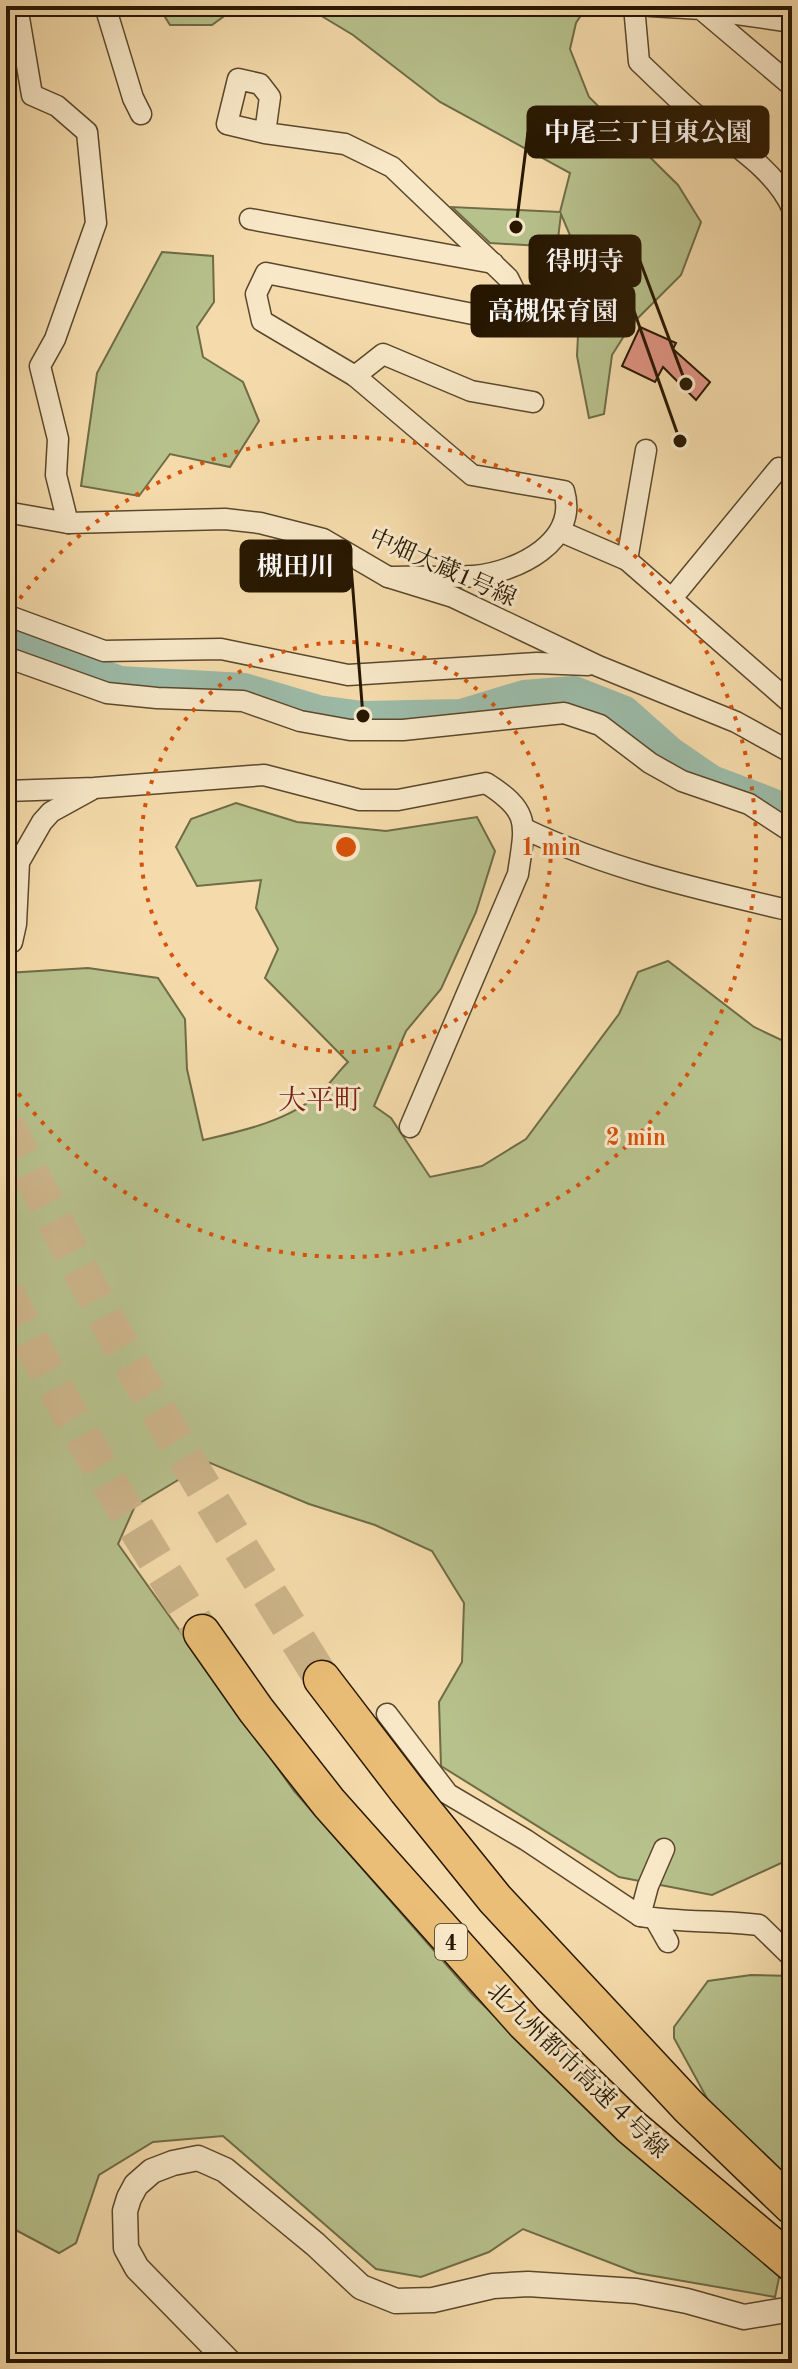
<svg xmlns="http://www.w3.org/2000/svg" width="798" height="2369" font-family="'Old Standard TT','Noto Serif JP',serif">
<rect width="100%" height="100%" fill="#f5dbab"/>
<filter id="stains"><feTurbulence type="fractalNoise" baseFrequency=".0025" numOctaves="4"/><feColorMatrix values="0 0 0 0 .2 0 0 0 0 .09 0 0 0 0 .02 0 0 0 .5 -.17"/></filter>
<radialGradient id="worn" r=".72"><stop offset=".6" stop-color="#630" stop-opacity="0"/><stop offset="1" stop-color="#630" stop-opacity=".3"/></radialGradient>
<g fill="#b7c18c" stroke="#6f6c46" stroke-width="2">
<path d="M 158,6 L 238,6 L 212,25 L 170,25 Z"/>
<path d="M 305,6 L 587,6 L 576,23 L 570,49 L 589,97 L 678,185 L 701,222 L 681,275 L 631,325 L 612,355 L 604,414 L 589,418 L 577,356 L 580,293 L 575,247 L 561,214 L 557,247 L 490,243 L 452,207 L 560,212 L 570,173 L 440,102 L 353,35 Z"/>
<path d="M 162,252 L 213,256 L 214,302 L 197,327 L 203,357 L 243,382 L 259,421 L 230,467 L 170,454 L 139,496 L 81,486 L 97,373 Z"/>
<path d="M 236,803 L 297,822 L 386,831 L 477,817 L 495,851 L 476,912 L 441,989 L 406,1031 L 374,1106 L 391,1118 L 430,1177 L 482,1166 L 526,1139 L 619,1014 L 638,972 L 668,961 L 754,1027 L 792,1045 L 792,1858 L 712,1895 L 619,1877 L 441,1766 L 439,1702 L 462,1662 L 464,1603 L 432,1551 L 375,1525 L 309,1504 L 208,1462 L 135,1506 L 118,1544 L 294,1791 L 472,1994 L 625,2143 L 780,2273 L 775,2297 L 637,2273 L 523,2229 L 489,2252 L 421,2277 L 376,2269 L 223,2136 L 153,2142 L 99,2175 L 76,2243 L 59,2253 L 12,2228 L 6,2233 L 6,973 L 88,968 L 158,978 L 185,1019 L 187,1069 L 203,1140 C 242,1131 288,1121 319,1094 C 329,1085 338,1072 348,1062 L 265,978 L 278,949 L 256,908 L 261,880 L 197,886 L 176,847 L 191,819 Z"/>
<path d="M 751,1975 L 792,1976 L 792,2183 L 709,2102 L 674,2038 L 674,2027 L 708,1981 Z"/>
</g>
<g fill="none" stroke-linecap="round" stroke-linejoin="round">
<path stroke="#9cbba8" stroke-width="30" d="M 6,638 L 120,681 L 244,688 L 318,710 L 363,716 L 461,714 L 524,695 L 574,691 L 625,711 L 671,752 L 712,780 L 772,803 L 792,814"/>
</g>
<path fill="#e09384" stroke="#271701" stroke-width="2" d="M 640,327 L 676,343 L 673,349 L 710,382 L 696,400 L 663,367 L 655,382 L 622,366 Z"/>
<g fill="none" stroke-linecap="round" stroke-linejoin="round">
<g stroke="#ccb489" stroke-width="36" stroke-dasharray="36 18" stroke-linecap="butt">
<path d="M 6,1124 C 51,1213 95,1302 145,1388 C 201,1487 262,1582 322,1679"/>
<path d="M 6,1292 C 64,1410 131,1523 202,1633"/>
</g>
<defs>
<g id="minor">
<path d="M 17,6 L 32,95 L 57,106 L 87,132 L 96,223 L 55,339 L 40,366 L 58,439 L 56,475 L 68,523"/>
<path d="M 105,6 L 133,98 L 141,114"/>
<path d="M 634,6 L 639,62 C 656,78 672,94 689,109 C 722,138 774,166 792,208"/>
<path d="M 651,6 L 701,9 L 792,86"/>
<path d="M 701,9 L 792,22"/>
<path d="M 265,133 L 270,97 L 260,84 L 238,79 L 227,124 L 265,133 L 345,144 L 392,167 L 508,278 L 514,290 L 514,309 L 498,319 L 266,273 L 256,294 L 262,321 L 355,376 L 472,475 L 564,491 C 579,542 517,572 474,576 C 446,578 416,576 388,577"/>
<path d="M 250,219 L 493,263"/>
<path d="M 355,376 L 383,354 L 471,391 L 533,402"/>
<path d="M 6,512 L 68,523 L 225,519 L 260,523 L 323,539 L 388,577 L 453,597 L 598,666 L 736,722 L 792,753"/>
<path d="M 562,532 L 627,560 L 792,704"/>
<path d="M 627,560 L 646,450"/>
<path d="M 673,597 L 779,468"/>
<path d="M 6,615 L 104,651 L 221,649 L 348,675 L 537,663 L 588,665"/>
<path d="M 6,657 L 107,693 L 157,698 L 243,701 L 300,721 L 350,730 L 403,730 L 564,713 L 600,725 L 650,763 L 682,781 L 749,804 L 792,832"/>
<path d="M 6,791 L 94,788 L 264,775 L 360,800 L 398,800 L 486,783 C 532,812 525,825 518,874 L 410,1127"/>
<path d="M 525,829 C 608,869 702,890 792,911"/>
<path d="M 12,942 L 16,924 L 19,862 L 42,822 L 51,812 L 91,790"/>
<path d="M 387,1714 L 448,1794 L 526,1840 L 640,1916"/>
<path d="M 664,1849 L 648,1886 L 640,1916 C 680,1923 719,1920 759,1925 L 792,1957"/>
<path d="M 655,1919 L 668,1942"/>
</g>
<path id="tertiary" d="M 230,2363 L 137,2268 L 126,2248 L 125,2211 L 129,2198 L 136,2185 L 152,2171 L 173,2163 L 198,2158 L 225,2170 L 315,2244 L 361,2287 L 396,2301 L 433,2300 L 493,2286 L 528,2284 L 636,2291 L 687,2301 L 744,2317 L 792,2309"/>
<g id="motorway">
<path d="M 202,1633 L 256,1710 L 329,1803 L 525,2023 L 630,2126 L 792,2263"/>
<path d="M 322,1679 L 407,1790 L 495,1899 L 689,2107 L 792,2206"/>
</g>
</defs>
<use href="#minor" stroke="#5a482c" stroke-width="23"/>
<use href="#tertiary" stroke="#5a482c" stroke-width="27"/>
<use href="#motorway" stroke="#271701" stroke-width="39"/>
<use href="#minor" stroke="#f8e8c8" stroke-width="20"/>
<use href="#tertiary" stroke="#f8e8c8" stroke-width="24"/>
<use href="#motorway" stroke="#eabe76" stroke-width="36"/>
</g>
<g fill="none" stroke="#d5520b" stroke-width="4" stroke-dasharray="4 8">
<circle cx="346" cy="847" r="205"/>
<path d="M6 618A410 410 0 1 1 6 1076"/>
</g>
<g text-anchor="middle" stroke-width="6" stroke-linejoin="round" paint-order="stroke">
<rect fill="#f8e8c8" stroke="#66563d" stroke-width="2" x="435" y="1924" width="32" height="36" rx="6"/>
<g font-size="22" font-weight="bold" fill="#271701">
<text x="451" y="1950">4</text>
</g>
<g font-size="24" fill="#271701" stroke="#f8e8c8">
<text transform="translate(443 567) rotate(24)" y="8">中畑大蔵1号線</text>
<text transform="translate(578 2070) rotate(44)" y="8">北九州都市高速４号線</text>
</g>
<g font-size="28" fill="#7a1f14" stroke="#f8e8c8">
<text x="320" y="1109">大平町</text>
</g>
</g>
<circle cx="346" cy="847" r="12" fill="#d5520b" stroke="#f8e8c8" stroke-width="4"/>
<g font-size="24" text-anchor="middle" font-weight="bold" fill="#d5520b" stroke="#f8e8c8" stroke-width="6" stroke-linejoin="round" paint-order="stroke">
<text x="551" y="855">1 min</text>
<text x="636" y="1145">2 min</text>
</g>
<path fill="none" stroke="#271701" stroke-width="3" d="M516 227L528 132M686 384L640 261M680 441L634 311M363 716L351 566"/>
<g fill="#271701" stroke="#f8e8c8" stroke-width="3">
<circle cx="516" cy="227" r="8"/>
<circle cx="686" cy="384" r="8"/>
<circle cx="680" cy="441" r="8"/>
<circle cx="363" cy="716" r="8"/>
</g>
<g fill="#271701" stroke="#271701" stroke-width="3">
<rect x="528" y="107" width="240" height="50" rx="8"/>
<rect x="530" y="236" width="110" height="50" rx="8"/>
<rect x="472" y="286" width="162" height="50" rx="8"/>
<rect x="241" y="541" width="110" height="50" rx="8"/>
</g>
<g font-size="26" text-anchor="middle" font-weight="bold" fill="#fff">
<text x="648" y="141">中尾三丁目東公園</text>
<text x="585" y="270">得明寺</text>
<text x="553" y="320">高槻保育園</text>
<text x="296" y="575">槻田川</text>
</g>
<rect width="798" height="2369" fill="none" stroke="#f5dbab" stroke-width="32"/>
<rect x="8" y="8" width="782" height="2353" fill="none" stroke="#271701" stroke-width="4"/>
<rect x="16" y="16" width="766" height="2337" fill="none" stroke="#271701" stroke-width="2"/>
<rect width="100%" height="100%" filter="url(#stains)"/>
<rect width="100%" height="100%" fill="url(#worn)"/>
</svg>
